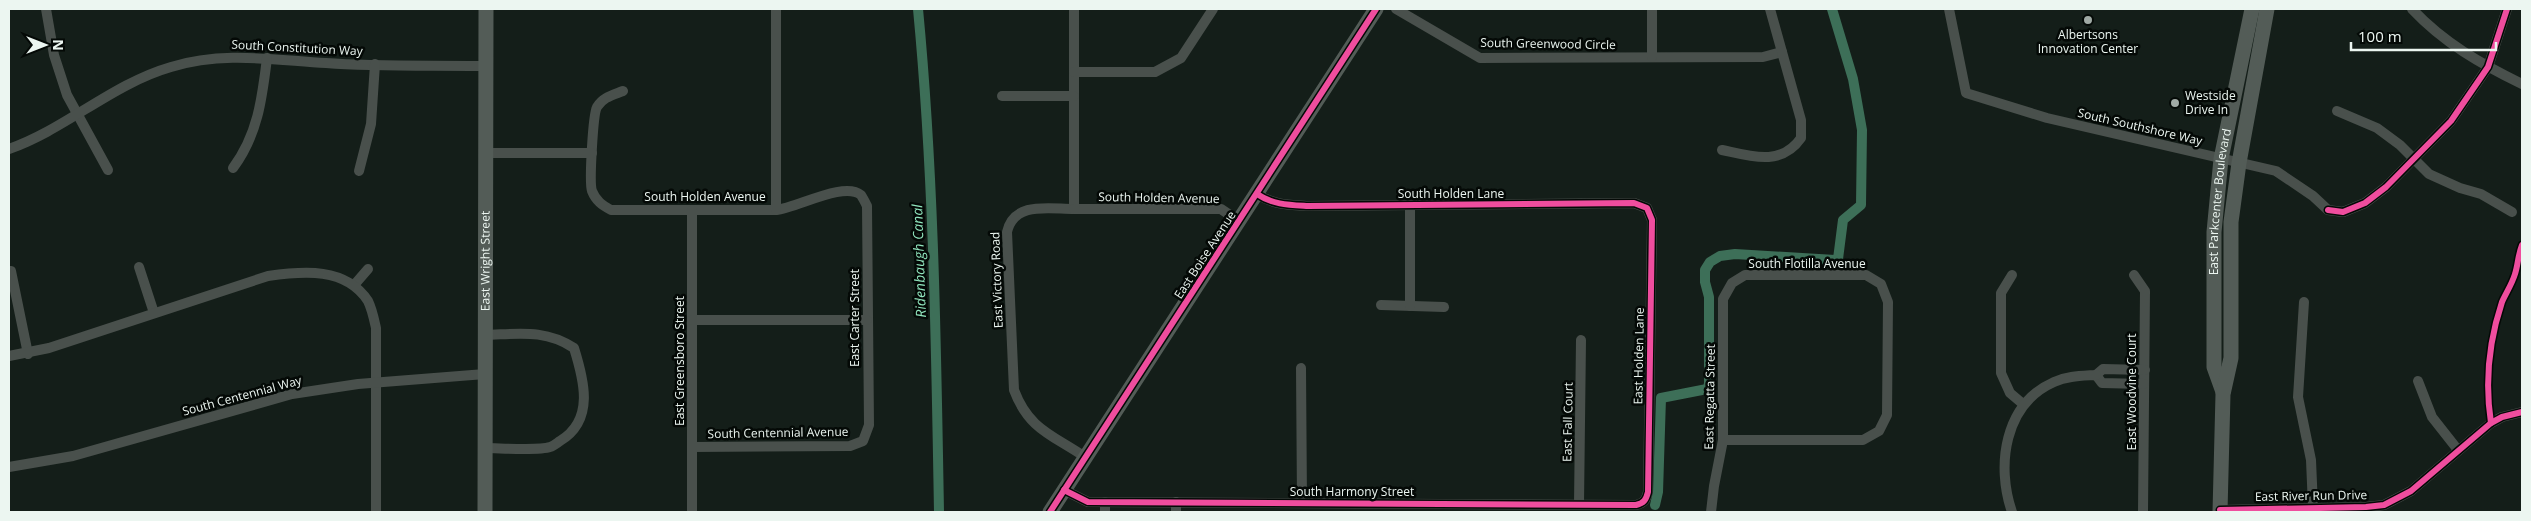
<svg xmlns="http://www.w3.org/2000/svg" width="2531" height="521" font-family="'Open Sans',sans-serif">
<rect width="100%" height="100%" fill="#141e19"/>
<g fill="none" stroke-linecap="round" stroke-linejoin="round">
<g stroke="#3d6f58" stroke-width="10">
<path d="M 918,9 C 934,176 936,344 939,512"/>
<path d="M 1655,505 L 1658,492 L 1661,398 L 1707,389 L 1709,384 L 1709,297 L 1705,282 L 1705,270 L 1710,262 L 1720,256 L 1735,254 L 1835,260 L 1838,259 L 1843,220 L 1861,205 L 1862,130 L 1853,79 L 1832,9"/>
</g>
<g stroke="#49504c" stroke-width="10">
<path d="M 46,9 L 54,55 L 67,95 L 108,170"/>
<path d="M 1074,9 L 1074,209 C 1049,209 1014,201 1007,232 L 1014,390 C 1029,430 1053,435 1085,457"/>
<path d="M 1396,9 L 1480,58 L 1763,57 L 1782,52"/>
<path d="M 1949,9 L 1966,93 L 2047,118 L 2276,171 L 2313,196 L 2328,210 L 2343,212 L 2365,203 L 2386,187 L 2451,121 L 2488,67 L 2507,9"/>
<path d="M 2412,9 C 2444,43 2481,64 2522,84"/>
<path d="M 1652,57 L 1652,9"/>
<path d="M 1074,72 L 1155,72 L 1181,58 L 1213,9"/>
<path d="M 623,91 C 613,95 603,97 597,107 C 593,114 589,183 592,191 C 596,201 602,205 611,210 L 776,210 C 797,208 844,181 861,195 C 863,198 865,202 867,206 L 869,425 L 863,441 L 850,446 L 692,447"/>
<path d="M 1002,96 L 1074,96"/>
<path d="M 2337,111 L 2377,128 L 2400,145 L 2429,174 L 2460,188 L 2481,194 L 2512,212"/>
<path d="M 9,149 C 66,129 112,84 171,67 C 223,51 273,60 326,63 C 379,67 432,65 486,66"/>
<path d="M 1722,150 C 1750,156 1781,167 1801,138 L 1801,120 L 1770,9"/>
<path d="M 485,153 L 592,153"/>
<path d="M 233,168 C 258,134 262,99 267,58"/>
<path d="M 359,171 L 371,124 L 375,64"/>
<path d="M 1074,209 L 1221,209 L 1240,222"/>
<path d="M 692,210 L 692,512"/>
<path d="M 776,210 L 776,9"/>
<path d="M 139,267 L 154,313"/>
<path d="M 11,271 L 28,354"/>
<path d="M 2012,275 L 2001,293 L 2001,373 L 2010,393 L 2023,404"/>
<path d="M 2134,275 L 2145,291 L 2143,512"/>
<path d="M 355,284 L 368,269"/>
<path d="M 2304,302 L 2298,397 L 2311,460 L 2313,507"/>
<path d="M 1381,305 L 1444,307"/>
<path d="M 1410,306 L 1410,205"/>
<path d="M 692,320 L 867,320"/>
<path d="M 9,356 L 49,348 L 268,276 C 303,271 346,267 368,301 C 372,309 374,319 376,328 L 376,512"/>
<path d="M 1301,368 L 1302,503"/>
<path d="M 2418,381 L 2432,417 L 2458,450"/>
<path d="M 2144,384 L 2102,383 L 2096,375 L 2103,369 L 2145,370"/>
<path d="M 485,448 C 499,448 539,451 550,447 C 554,446 557,443 560,441 C 595,420 584,380 574,348 C 545,329 519,334 485,335"/>
<path d="M 9,467 L 73,456 L 292,394 L 358,384 L 485,374"/>
<path d="M 1064,490 L 1088,502 L 1636,505 C 1644,503 1646,500 1648,492 L 1652,220 L 1647,208 L 1634,203 L 1308,206 C 1290,205 1273,205 1257,194"/>
<path d="M 1105,502 L 1105,512"/>
<path d="M 1579,504 L 1581,340"/>
<path d="M 2220,510 L 2366,507 L 2384,505 L 2411,491 L 2491,423 L 2502,417 L 2522,412"/>
<path d="M 1176,512 L 1176,502"/>
<path d="M 1711,512 L 1714,486 L 1723,440 L 1723,299 L 1732,283 L 1745,275 L 1866,275 L 1881,284 L 1888,302 L 1887,415 L 1879,431 L 1863,440 L 1723,440"/>
<path d="M 2012,512 C 1996,466 2004,404 2054,382 C 2067,376 2081,376 2096,375"/>
</g>
<g stroke="#535c57" stroke-width="15">
<path id="s1" d="M 2223,392 L 2214,367 L 2214,232 L 2221,159 L 2252,9"/>
<path id="s2" d="M 485,512 L 486,9"/>
<path d="M 1050,512 L 1376,9"/>
<path d="M 2220,512 L 2223,394 L 2231,358 L 2231,222 L 2239,163 L 2267,9"/>
</g>
<defs>
<g id="cycleway">
<path d="M 2328,210 L 2343,212 L 2365,203 L 2386,187 L 2451,121 L 2488,67 L 2507,9"/>
<path d="M 2491,423 C 2485,384 2489,341 2502,302 C 2506,293 2512,284 2515,274 C 2518,265 2518,255 2522,245"/>
<path d="M 1064,490 L 1088,502 L 1636,505 C 1644,503 1646,500 1648,492 L 1652,220 L 1647,208 L 1634,203 L 1308,206 C 1290,205 1273,205 1257,194"/>
<path d="M 2220,510 L 2366,507 L 2384,505 L 2411,491 L 2491,423 L 2502,417 L 2522,412"/>
<path d="M 1050,512 L 1376,9"/>
</g>
</defs>
<use href="#cycleway" stroke="#040906" stroke-width="9"/>
<use href="#cycleway" stroke="#ef4d9e" stroke-width="6"/>
</g>
<g fill="#a0aaa5" stroke="#040906" stroke-width="2">
<circle cx="2088" cy="20" r="5"/>
<circle cx="2175" cy="103" r="5"/>
</g>
<g text-anchor="middle" stroke-width="5" stroke-linejoin="round" paint-order="stroke">
<g font-size="12" fill="#ecf6f1" stroke="#040906">
<text x="2088" y="39">Albertsons<tspan x="2088" dy="14">Innovation Center</tspan></text>
<text x="2185" y="100" text-anchor="start">Westside<tspan x="2185" dy="14">Drive In</tspan></text>
</g>
<g font-size="12" fill="#ecf6f1" stroke="#040906">
<text transform="translate(1548 44) rotate(1)" y="4">South Greenwood Circle</text>
<text transform="translate(297 48) rotate(3)" y="4">South Constitution Way</text>
<text transform="translate(2140 127) rotate(13)" y="4">South Southshore Way</text>
<text x="1451" y="198">South Holden Lane</text>
<text x="705" y="201">South Holden Avenue</text>
<text transform="translate(1159 198) rotate(1)" y="4">South Holden Avenue</text>
<text dy="4" stroke="none"><textPath href="#s1" startOffset="192">East Parkcenter Boulevard</textPath></text>
<text transform="translate(1205 255) rotate(-57)" y="4">East Boise Avenue</text>
<text dy="4" stroke="none"><textPath href="#s2" startOffset="251">East Wright Street</textPath></text>
<text x="1807" y="268">South Flotilla Avenue</text>
<text transform="translate(997 280) rotate(-92)" y="4">East Victory Road</text>
<text transform="translate(855 318) rotate(-90)" y="4">East Carter Street</text>
<text transform="translate(1639 356) rotate(-89)" y="4">East Holden Lane</text>
<text transform="translate(680 361) rotate(-90)" y="4">East Greensboro Street</text>
<text transform="translate(2132 392) rotate(-90)" y="4">East Woodvine Court</text>
<text transform="translate(242 396) rotate(-15)" y="4">South Centennial Way</text>
<text transform="translate(1710 397) rotate(-89)" y="4">East Regatta Street</text>
<text transform="translate(1568 422) rotate(-89)" y="4">East Fall Court</text>
<text transform="translate(778 433) rotate(-1)" y="4">South Centennial Avenue</text>
<text x="1352" y="496">South Harmony Street</text>
<text transform="translate(2311 496) rotate(-1)" y="4">East River Run Drive</text>
</g>
<g font-size="14" font-style="italic" fill="#91e6be" stroke="#040906">
<text transform="translate(919 261) rotate(-92)" y="5">Ridenbaugh Canal</text>
</g>
</g>
<rect width="2531" height="521" fill="none" stroke="#ecf6f1" stroke-width="20"/>
<g transform="translate(45 45) rotate(90)" stroke="#040906" stroke-width="4" paint-order="stroke">
<path d="M0-4L9 19L0 12L-9 19Z" fill="#ecf6f1"/>
<text y="-8" font-size="14" font-weight="bold" text-anchor="middle" fill="#ecf6f1">N</text>
</g>
<path d="M2351 42v8h145v-8" fill="none" stroke="#ecf6f1" stroke-width="2.5"/>
<text x="2358" y="42" font-size="15" fill="#ecf6f1" stroke="#040906" stroke-width="4" paint-order="stroke">100 m</text>
</svg>
